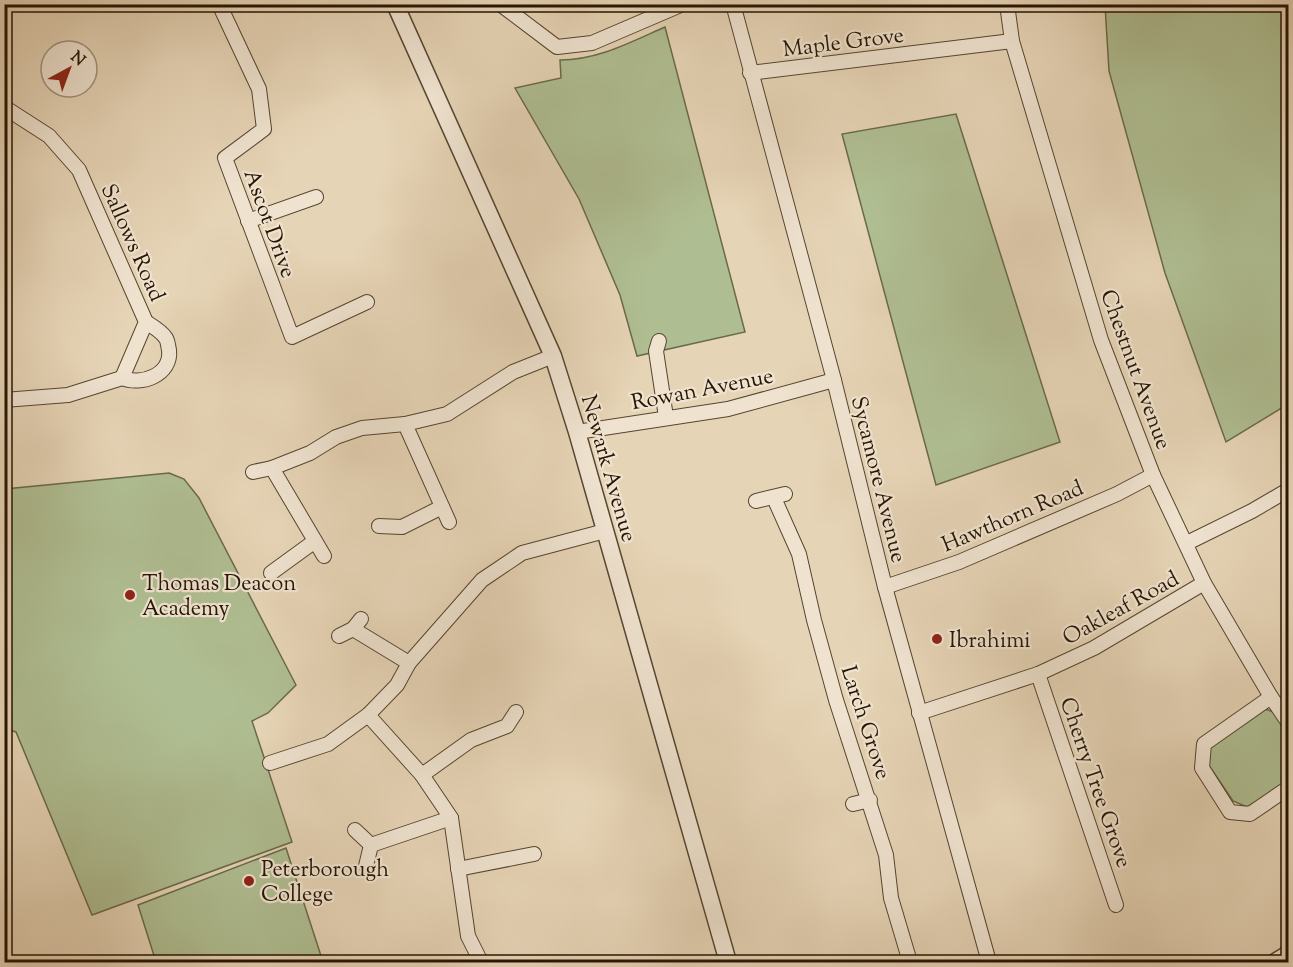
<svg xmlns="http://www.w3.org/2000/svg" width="1293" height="967" font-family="'Sorts Mill Goudy',serif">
<rect width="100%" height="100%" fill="#e6d4b6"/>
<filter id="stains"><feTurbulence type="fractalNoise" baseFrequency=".00333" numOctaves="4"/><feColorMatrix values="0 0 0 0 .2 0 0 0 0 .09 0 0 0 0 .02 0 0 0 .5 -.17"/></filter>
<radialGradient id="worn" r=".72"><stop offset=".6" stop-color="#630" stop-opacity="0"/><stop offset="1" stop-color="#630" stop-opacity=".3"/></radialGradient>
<g fill="#afbe92" stroke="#6a6a4a" stroke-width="1.5">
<path d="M 1105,5 L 1288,5 L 1288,404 L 1226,442 L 1165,273 L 1109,71 Z"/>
<path d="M 665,27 L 745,332 L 637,356 L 620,295 L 579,199 L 515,88 L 561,78 L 560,60 C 598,60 631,42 665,27 Z"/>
<path d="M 956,114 L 1060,442 L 936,485 L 842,134 Z"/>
<path d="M 169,473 L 184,479 L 199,498 L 296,685 L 268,713 L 252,721 L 292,842 L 92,915 L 16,732 L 5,729 L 5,489 Z"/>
<path d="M 1262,709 C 1293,710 1288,758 1288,782 L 1247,807 L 1233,801 L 1208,764 L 1209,748 Z"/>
<path d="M 286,848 L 323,962 L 156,962 L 138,905 Z"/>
</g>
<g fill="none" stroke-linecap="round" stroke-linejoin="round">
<defs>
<g id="minor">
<path d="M 219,4 L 259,89 L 264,129 L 225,158 L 292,337 L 367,302"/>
<path d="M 500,4 L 557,47 L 592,43 L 683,4"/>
<path d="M 733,4 L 834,380 L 885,587 L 989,962"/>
<path d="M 1007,4 L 1012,41 L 1101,340 L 1153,475 L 1204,583 L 1271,697 L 1288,722"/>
<path d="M 750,73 L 1012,41"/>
<path d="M 4,107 L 49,136 L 79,170 L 146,322 L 122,378 L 68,395 L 4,400"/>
<path d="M 248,221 L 316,197"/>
<path d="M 659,341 L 656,351 L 666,417"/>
<path d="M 122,378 C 141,386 172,375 169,350 C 168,346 168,340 165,337 C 161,331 152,326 146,322"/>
<path d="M 405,424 L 449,522"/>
<path d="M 577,432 L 728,409 L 834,380"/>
<path d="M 272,468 L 324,556"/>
<path d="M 253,472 L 272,468 L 310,453 L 336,437 L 362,428 L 405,424 L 447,414 L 513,372 L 553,356"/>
<path d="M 774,498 L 799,554 L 814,620 L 836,700 L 886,855 L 891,898 L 910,962"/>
<path d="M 756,501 L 785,494"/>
<path d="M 379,526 L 402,527 L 442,507"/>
<path d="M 1187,543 L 1252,511 L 1288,490"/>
<path d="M 271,573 L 315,541"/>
<path d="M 885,587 L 959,562 L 1117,494 L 1153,475"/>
<path d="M 353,629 L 409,663"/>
<path d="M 339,636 L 353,629 L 361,619"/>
<path d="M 1038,674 L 1116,905"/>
<path d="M 1271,697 L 1204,744 L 1202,768 L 1230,812 L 1250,814 L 1288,788"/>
<path d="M 919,713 L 1038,674 L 1094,648 L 1204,583"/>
<path d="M 368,715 L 422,775 L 451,818 L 468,936 L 481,962"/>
<path d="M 270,763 L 328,744 L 368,715 L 397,685 L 409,663 L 482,580 L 522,553 L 605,531"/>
<path d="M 422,775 L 471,740 L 507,726 L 516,712"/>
<path d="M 853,804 L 870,800"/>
<path d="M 355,830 L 371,845"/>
<path d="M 371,845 L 451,818"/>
<path d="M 366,866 L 371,845"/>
<path d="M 458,869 L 534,854"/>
</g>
<g id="tertiary">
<path d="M 395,4 L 553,356 L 577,432 L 728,962"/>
<path d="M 1275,962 L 1288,954"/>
</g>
</defs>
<use href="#minor" stroke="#56452f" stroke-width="16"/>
<use href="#tertiary" stroke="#56452f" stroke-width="19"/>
<use href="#minor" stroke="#efe3d0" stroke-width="14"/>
<use href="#tertiary" stroke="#efe3d0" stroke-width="16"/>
</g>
<g fill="#8f2418" stroke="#efe3d0" stroke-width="2">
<circle cx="130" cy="595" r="6"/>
<circle cx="937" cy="639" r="6"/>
<circle cx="249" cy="881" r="6"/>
</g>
<g text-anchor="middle" stroke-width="4.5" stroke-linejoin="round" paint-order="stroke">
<g font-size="22" fill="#261502" stroke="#efe3d0">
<text transform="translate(843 41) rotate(-7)" y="8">Maple Grove</text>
<text transform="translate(271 223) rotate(70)" y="8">Ascot Drive</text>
<text transform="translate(134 242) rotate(66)" y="8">Sallows Road</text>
<text transform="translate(1137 369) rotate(70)" y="8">Chestnut Avenue</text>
<text transform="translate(702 388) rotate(-11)" y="8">Rowan Avenue</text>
<text transform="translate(610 468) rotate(74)" y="8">Newark Avenue</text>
<text transform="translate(880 479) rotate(76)" y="8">Sycamore Avenue</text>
<text transform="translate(1012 515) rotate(-23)" y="8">Hawthorn Road</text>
<text transform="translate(1120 607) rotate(-29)" y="8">Oakleaf Road</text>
<text transform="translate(867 722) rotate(72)" y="8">Larch Grove</text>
<text transform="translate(1097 782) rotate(71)" y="8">Cherry Tree Grove</text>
</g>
<g font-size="22" fill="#261502" stroke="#efe3d0" text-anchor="start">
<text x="142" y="590">Thomas Deacon<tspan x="142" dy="25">Academy</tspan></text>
<text x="949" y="647">Ibrahimi</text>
<text x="261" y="876">Peterborough<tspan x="261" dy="25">College</tspan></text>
</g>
</g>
<rect width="1293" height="967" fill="none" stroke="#e6d4b6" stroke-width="24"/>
<rect x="6" y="6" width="1281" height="955" fill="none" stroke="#261502" stroke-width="3"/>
<rect x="12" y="12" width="1269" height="943" fill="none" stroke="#261502" stroke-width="1.5"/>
<g transform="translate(69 69) rotate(41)"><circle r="28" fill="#efe3d0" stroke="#9f917e" stroke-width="1.5"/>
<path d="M0-4.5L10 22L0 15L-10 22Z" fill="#8f2418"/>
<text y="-9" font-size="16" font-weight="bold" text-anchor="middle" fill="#261502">N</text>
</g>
<rect width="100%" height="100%" filter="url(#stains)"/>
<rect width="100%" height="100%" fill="url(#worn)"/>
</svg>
